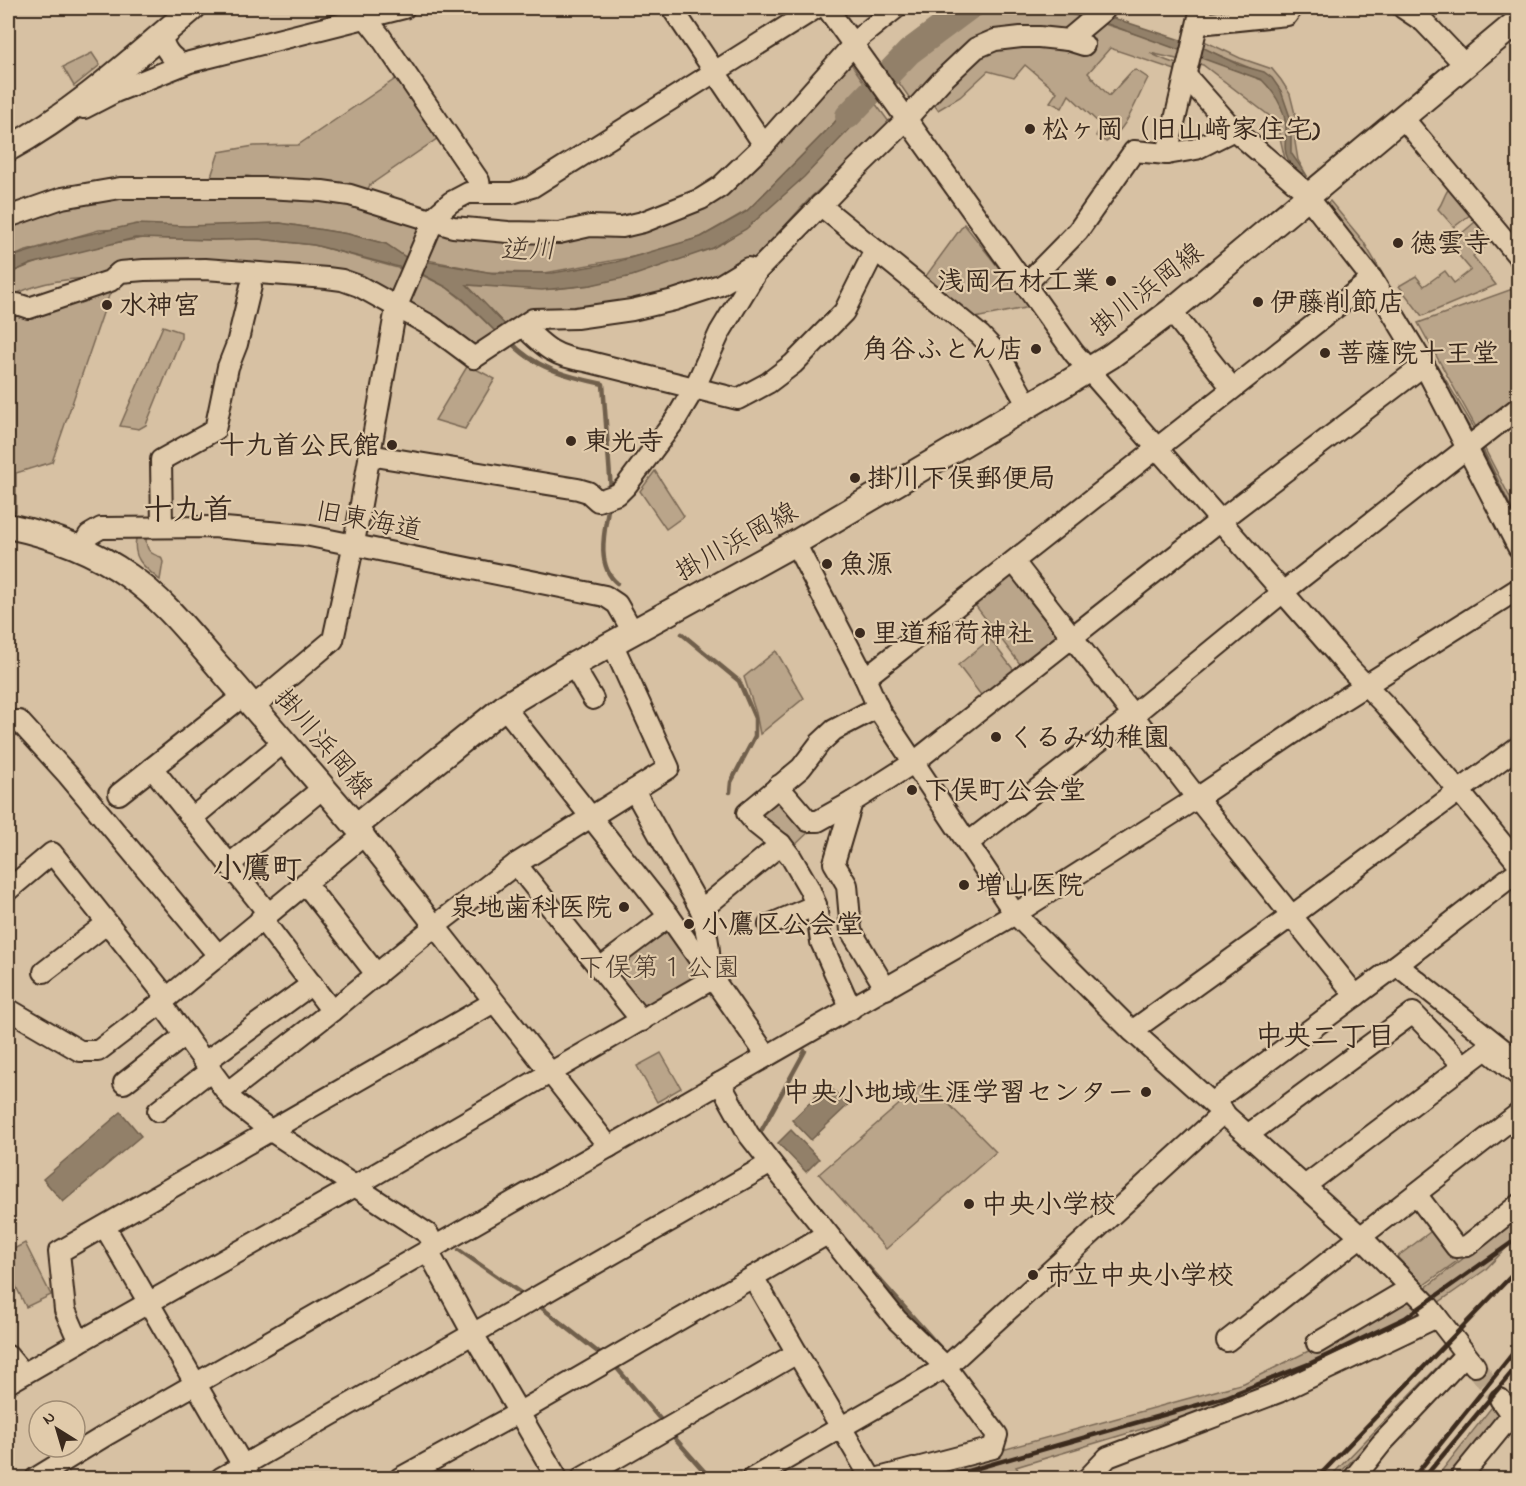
<svg xmlns="http://www.w3.org/2000/svg" width="1526" height="1486" font-family="'Indie Flower','Klee One',sans-serif">
<rect width="100%" height="100%" fill="#d7c1a3"/>
<filter id="ink" filterUnits="userSpaceOnUse"><feTurbulence type="fractalNoise" baseFrequency=".0167" numOctaves="2"/><feDisplacementMap in="SourceGraphic" scale="12" xChannelSelector="R" yChannelSelector="G"/><feConvolveMatrix kernelMatrix="1 2 1 2 8 2 1 2 1" color-interpolation-filters="sRGB"/></filter>
<g filter="url(#ink)">
<g fill="#baa58a" stroke="#7a6854" stroke-width="1.5">
<path d="M 996,8 L 1047,8 L 1082,17 L 1168,44 L 1262,80 L 1267,75 L 1187,42 L 1200,39 L 1240,58 L 1272,69 L 1281,80 L 1290,94 L 1296,118 L 1295,142 L 1298,160 L 1307,176 L 1300,181 L 1285,159 L 1276,121 L 1203,65 L 1150,53 C 1158,57 1171,63 1181,65 L 1181,72 L 1110,48 L 1088,73 L 1109,96 L 1132,71 L 1136,70 L 1148,78 C 1137,98 1127,131 1106,142 L 1096,136 L 1101,125 L 1069,95 L 1062,108 L 1050,102 L 1057,92 L 1025,65 L 1014,78 L 988,71 L 960,97 L 938,110 L 931,100 L 940,87 L 1006,38 L 913,103 L 897,80 C 925,48 956,23 996,8 Z"/>
<path d="M 92,53 L 100,65 L 74,86 L 63,67 Z"/>
<path d="M 848,59 L 865,84 L 834,123 L 748,210 L 701,237 L 649,254 L 545,273 L 487,272 L 408,256 L 407,258 L 386,244 L 348,234 L 280,223 L 99,230 L 23,252 L 8,259 L 8,222 L 100,197 L 185,191 L 347,201 L 558,241 L 705,202 Z"/>
<path d="M 397,78 L 441,136 L 370,185 L 365,194 L 247,176 L 210,180 L 219,152 L 254,146 L 298,145 Z"/>
<path d="M 875,103 L 892,126 L 812,196 L 760,253 L 751,262 L 674,296 L 510,330 L 466,285 L 554,289 L 591,285 L 723,243 L 842,137 Z"/>
<path d="M 1451,186 L 1475,211 L 1454,227 L 1438,209 C 1444,201 1444,193 1451,186 Z"/>
<path d="M 1330,201 L 1363,241 L 1472,424 L 1518,513 L 1518,539 L 1323,207 Z"/>
<path d="M 1481,217 L 1497,237 L 1473,256 L 1496,285 L 1422,316 L 1399,286 L 1416,276 L 1424,286 L 1445,271 L 1454,283 L 1471,270 L 1449,244 Z"/>
<path d="M 964,224 L 1030,307 L 970,319 L 923,280 Z"/>
<path d="M 144,238 L 214,240 L 259,239 L 314,245 L 405,270 L 391,299 L 313,272 L 104,279 C 71,277 37,282 8,298 L 8,274 C 50,255 98,245 144,238 Z"/>
<path d="M 418,273 L 446,287 L 465,302 L 500,336 L 480,350 L 404,303 Z"/>
<path d="M 114,281 L 52,462 L 16,473 L 16,512 L 8,509 L 8,315 Z"/>
<path d="M 1518,287 L 1518,397 L 1477,429 L 1418,323 Z"/>
<path d="M 163,326 L 181,332 L 181,338 L 146,425 L 139,429 L 120,426 Z"/>
<path d="M 468,365 L 495,379 L 465,429 L 435,420 Z"/>
<path d="M 655,471 L 684,516 L 666,529 L 640,491 Z"/>
<path d="M 136,538 L 146,538 C 146,550 150,554 161,557 L 163,562 L 160,580 C 144,567 132,559 136,538 Z"/>
<path d="M 1008,574 L 1015,575 L 1060,634 L 1059,641 L 1023,668 L 972,601 Z"/>
<path d="M 990,639 L 1016,673 L 984,699 L 958,665 Z"/>
<path d="M 776,651 L 804,698 L 760,734 L 756,713 L 744,677 Z"/>
<path d="M 779,790 L 813,828 L 791,849 L 752,814 Z"/>
<path d="M 663,925 L 702,974 L 646,1011 L 640,1007 L 610,965 Z"/>
<path d="M 661,1053 L 681,1088 L 657,1102 L 637,1066 Z"/>
<path d="M 926,1081 L 996,1152 L 886,1249 L 819,1174 Z"/>
<path d="M 1518,1216 L 1518,1236 L 1485,1270 L 1412,1321 L 1255,1395 L 1016,1467 L 1024,1478 L 901,1478 L 1244,1383 L 1407,1302 Z"/>
<path d="M 1434,1229 L 1457,1261 L 1424,1285 L 1397,1257 Z"/>
<path d="M 25,1243 L 51,1295 L 26,1307 L 8,1270 L 8,1252 Z"/>
<path d="M 1452,1352 L 1455,1354 L 1335,1478 L 1329,1478 Z"/>
<path d="M 1496,1406 L 1503,1418 L 1451,1478 L 1436,1478 L 1491,1408 Z"/>
</g>
<g fill="#928069" stroke="#6f5e4b" stroke-width="1.5">
<path d="M 960,8 L 994,8 C 954,19 925,50 897,80 L 885,65 L 944,16 Z"/>
<path d="M 1047,8 L 1083,8 L 1202,47 L 1239,65 L 1264,72 L 1272,78 L 1281,91 L 1291,120 L 1291,153 L 1307,176 L 1303,179 C 1297,173 1292,166 1288,159 C 1283,149 1286,141 1286,131 C 1286,111 1276,94 1262,80 L 1091,18 Z"/>
<path d="M 865,84 L 877,100 L 804,177 L 746,229 L 713,248 L 632,276 L 591,285 L 542,290 L 467,285 L 510,330 L 500,336 L 463,299 L 446,287 L 418,272 L 314,245 L 259,239 L 214,240 L 135,238 L 31,264 L 8,274 L 8,258 L 76,237 L 137,224 L 187,226 L 280,223 L 348,234 L 386,244 L 407,258 L 493,273 L 553,273 L 616,262 L 701,237 L 746,212 L 834,123 Z"/>
<path d="M 828,1085 L 848,1105 L 811,1140 L 792,1120 Z"/>
<path d="M 121,1112 L 141,1136 L 63,1202 L 43,1179 Z"/>
<path d="M 791,1130 L 819,1159 L 806,1172 L 778,1143 Z"/>
</g>
<g fill="none" stroke-linecap="round" stroke-linejoin="round">
<g stroke="#6f5e4b" stroke-width="4.5">
<path d="M 1327,205 L 1340,223"/>
<path d="M 510,341 C 533,368 570,377 603,384 L 611,490"/>
<path d="M 1455,405 L 1470,431"/>
<path d="M 1482,451 L 1518,525"/>
<path d="M 609,504 C 605,529 595,565 617,583"/>
<path d="M 682,634 L 739,681 L 755,718 L 755,736 L 731,782 L 730,792"/>
<path d="M 762,1137 L 760,1133 L 805,1051"/>
<path d="M 848,1244 L 944,1352"/>
<path d="M 459,1250 L 525,1296"/>
<path d="M 542,1308 L 599,1353"/>
<path d="M 616,1367 L 660,1419"/>
<path d="M 673,1436 L 710,1478"/>
</g>
<path stroke="#928069" stroke-width="26" d="M 848,116 L 909,52 L 968,8"/>
<path stroke="#b8a388" stroke-width="20" stroke-dasharray="20 10" stroke-linecap="butt" d="M 1475,1366 L 1500,1399"/>
<defs>
<g id="minor">
<path d="M 672,8 L 764,145"/>
<path d="M 827,8 L 1074,353 L 1350,669 L 1384,704 L 1459,791 L 1518,863"/>
<path d="M 1403,8 L 1424,22 L 1465,65"/>
<path d="M 359,9 L 380,36 L 479,181 L 481,193"/>
<path d="M 1199,24 L 1287,15 L 1292,8"/>
<path d="M 161,34 C 164,49 170,58 184,64"/>
<path d="M 1068,40 L 1106,8"/>
<path d="M 1187,77 L 1234,130 L 1300,187 L 1372,279 L 1424,365 L 1518,547"/>
<path d="M 84,108 L 115,92 L 190,62 L 404,8"/>
<path d="M 1403,118 L 1518,256"/>
<path d="M 1167,154 L 1201,8"/>
<path d="M 820,205 L 980,335 L 1000,356 L 1028,406"/>
<path d="M 8,217 L 62,198 L 120,188 L 265,188 L 322,191 L 350,195 L 453,227 L 508,232 L 559,233 L 590,226 L 622,227 L 643,222 L 701,199 L 720,187 L 764,145 L 860,37 L 896,8"/>
<path d="M 1025,285 L 1078,231 L 1134,151 L 1167,154 L 1196,149 L 1234,130"/>
<path d="M 8,307 L 17,304 L 29,308 L 110,281 L 120,272 L 144,270 L 205,269 L 327,278 L 342,280 L 359,286 L 431,326 L 474,358 L 533,319 L 576,318 L 632,310 L 674,300 L 720,285 L 748,268 L 757,271"/>
<path d="M 1171,311 L 1232,388"/>
<path d="M 523,326 C 545,348 555,357 586,361 L 738,399 L 768,383 L 793,364 L 844,312 L 875,250"/>
<path d="M 369,455 L 578,489 L 588,492 L 598,501 L 618,494 L 626,486 L 676,419 L 695,387 L 720,332 L 757,271 L 855,170 L 900,126 L 941,81 L 976,48 L 995,40 L 1021,37 L 1039,37 L 1068,40 L 1084,45"/>
<path d="M 162,526 L 161,460 L 215,430 L 228,367 L 237,344 L 251,286"/>
<path d="M 795,543 L 865,678 L 880,712 L 1015,914 L 1132,1031 L 1361,1237 L 1426,1303 L 1475,1366"/>
<path d="M 81,548 L 89,535 L 101,528 L 213,527 L 305,535 L 605,596 L 617,604 L 633,632"/>
<path d="M 1014,562 L 1197,798 L 1356,996"/>
<path d="M 573,665 L 593,699"/>
<path d="M 865,678 L 1372,279"/>
<path d="M 244,695 L 152,768 L 268,913"/>
<path d="M 254,706 L 333,640 L 354,543 L 396,308 L 436,215 L 451,202 L 468,193 L 512,193 L 532,187 L 816,8"/>
<path d="M 505,708 L 669,916 L 767,1056"/>
<path d="M 8,726 L 13,721 L 19,721 L 68,775 L 218,955"/>
<path d="M 778,786 L 808,821 L 818,821 L 852,802"/>
<path d="M 634,790 L 701,910"/>
<path d="M 119,794 L 152,768"/>
<path d="M 192,818 L 284,742"/>
<path d="M 356,826 L 609,1147"/>
<path d="M 968,843 L 1133,715 L 1283,592 L 1518,408"/>
<path d="M 230,864 L 323,788"/>
<path d="M 516,864 L 642,1021"/>
<path d="M 305,883 L 377,975"/>
<path d="M 8,890 L 52,853 L 167,998"/>
<path d="M 261,918 L 332,1011"/>
<path d="M 769,925 L 816,905"/>
<path d="M 1397,965 L 1506,1052"/>
<path d="M 600,968 L 669,916"/>
<path d="M 44,972 L 106,924"/>
<path d="M 708,974 C 712,952 706,931 701,910 L 781,844"/>
<path d="M 886,989 L 851,931 L 847,885 L 834,863 L 852,802 L 913,763 L 1213,526 L 1424,365"/>
<path d="M 161,1003 L 234,1102 L 271,1131 L 428,1234 L 435,1247"/>
<path d="M 8,1009 L 80,1051 L 98,1051 L 161,1003 L 364,835"/>
<path d="M 851,1009 L 821,942 L 816,905 L 809,888 L 791,857 L 781,844 L 756,824 L 747,813 L 801,768 L 820,743 L 834,730 L 878,707"/>
<path d="M 1132,1031 L 1293,915 L 1518,747"/>
<path d="M 205,1062 L 312,984"/>
<path d="M 124,1083 L 185,1035"/>
<path d="M 720,1083 L 749,1135 L 771,1163 L 897,1320 L 946,1367 L 997,1435 L 993,1448 L 879,1478"/>
<path d="M 228,1092 L 332,1011 L 435,926 L 516,864 L 669,768 L 612,643"/>
<path d="M 1213,1102 L 1397,965 L 1518,871"/>
<path d="M 158,1111 L 211,1070"/>
<path d="M 1249,1134 L 1413,1013 L 1464,1066"/>
<path d="M 1306,1185 L 1486,1049 L 1518,1075"/>
<path d="M 1416,1194 L 1456,1247 L 1467,1246 L 1518,1205"/>
<path d="M 105,1227 L 250,1478"/>
<path d="M 428,1251 L 473,1334 L 557,1478"/>
<path d="M 753,1277 L 797,1353"/>
<path d="M 1227,1341 L 1518,1114"/>
<path d="M 79,1342 L 355,1186 L 712,979"/>
<path d="M 1317,1343 L 1410,1288"/>
<path d="M 8,1356 L 23,1374"/>
<path d="M 8,1383 L 79,1342 L 65,1310 L 59,1252 L 494,1002"/>
<path d="M 1500,1399 L 1518,1424"/>
<path d="M 36,1478 L 108,1434 L 1015,914 L 1197,798 L 1344,699 L 1518,589"/>
<path d="M 221,1478 L 771,1163"/>
<path d="M 400,1478 L 520,1412 L 827,1234"/>
<path d="M 582,1478 L 797,1353 L 871,1478"/>
<path d="M 753,1478 L 946,1367 L 1224,1112"/>
<path d="M 1088,1478 L 1108,1457 L 1279,1392 L 1437,1317"/>
<path d="M 1354,1478 L 1381,1444 L 1465,1355"/>
<path d="M 1460,1478 L 1518,1407"/>
</g>
<g id="major">
<path d="M 8,149 C 77,111 133,59 193,8"/>
<path d="M 8,526 C 51,535 93,550 129,576 C 164,600 191,635 219,667 C 265,720 311,773 356,826 L 508,704 L 573,665 L 795,543 L 1067,383 L 1111,356 L 1171,311 L 1518,21"/>
</g>
</defs>
<use href="#minor" stroke="#3b2a1e" stroke-width="24"/>
<use href="#major" stroke="#3b2a1e" stroke-width="28"/>
<use href="#minor" stroke="#e1cbab" stroke-width="20"/>
<use href="#major" stroke="#e1cbab" stroke-width="24"/>
<g stroke="#3b2a1e" stroke-width="4.5">
<path d="M 1428,1473 L 1518,1365"/>
<path d="M 943,1478 L 1226,1397 L 1311,1363 L 1405,1318 L 1518,1238"/>
<path d="M 1317,1478 L 1518,1269"/>
<path d="M 1413,1478 L 1518,1347"/>
</g>
</g>
</g>
<g fill="#3b2a1e" stroke="#e1cbab" stroke-width="2">
<circle cx="1030" cy="129" r="6"/>
<circle cx="1398" cy="243" r="6"/>
<circle cx="1111" cy="281" r="6"/>
<circle cx="1258" cy="302" r="6"/>
<circle cx="107" cy="305" r="6"/>
<circle cx="1036" cy="349" r="6"/>
<circle cx="1325" cy="353" r="6"/>
<circle cx="571" cy="441" r="6"/>
<circle cx="392" cy="445" r="6"/>
<circle cx="855" cy="478" r="6"/>
<circle cx="827" cy="564" r="6"/>
<circle cx="860" cy="633" r="6"/>
<circle cx="996" cy="737" r="6"/>
<circle cx="912" cy="790" r="6"/>
<circle cx="964" cy="885" r="6"/>
<circle cx="624" cy="907" r="6"/>
<circle cx="689" cy="924" r="6"/>
<circle cx="1146" cy="1092" r="6"/>
<circle cx="969" cy="1204" r="6"/>
<circle cx="1033" cy="1275" r="6"/>
</g>
<g text-anchor="middle" stroke-width="4.5" stroke-linejoin="round" paint-order="stroke">
<g font-size="27" font-weight="bold" fill="#3b2a1e" stroke="#e1cbab" text-anchor="start">
<text x="1042" y="138">松ヶ岡（旧山﨑家住宅)</text>
<text x="1410" y="252">徳雲寺</text>
<text x="1099" y="290" text-anchor="end">浅岡石材工業</text>
<text x="1270" y="311">伊藤削節店</text>
<text x="119" y="314">水神宮</text>
<text x="1024" y="358" text-anchor="end">角谷ふとん店</text>
<text x="1337" y="362">菩薩院十王堂</text>
<text x="583" y="450">東光寺</text>
<text x="380" y="454" text-anchor="end">十九首公民館</text>
<text x="867" y="487">掛川下俣郵便局</text>
<text x="839" y="573">魚源</text>
<text x="872" y="642">里道稲荷神社</text>
<text x="1008" y="746">くるみ幼稚園</text>
<text x="924" y="799">下俣町公会堂</text>
<text x="976" y="894">増山医院</text>
<text x="612" y="916" text-anchor="end">泉地歯科医院</text>
<text x="701" y="933">小鷹区公会堂</text>
<text x="1134" y="1101" text-anchor="end">中央小地域生涯学習センター</text>
<text x="981" y="1213">中央小学校</text>
<text x="1045" y="1284">市立中央小学校</text>
</g>
<g font-size="27" fill="#3b2a1e" stroke="#e1cbab">
<text transform="translate(1146 289) rotate(-38)" y="9">掛川浜岡線</text>
<text transform="translate(369 520) rotate(11)" y="9">旧東海道</text>
<text transform="translate(736 541) rotate(-29)" y="9">掛川浜岡線</text>
<text transform="translate(324 743) rotate(49)" y="9">掛川浜岡線</text>
</g>
<g font-size="27" fill="#4e3c2e" stroke="#e1cbab">
<text x="659" y="976">下俣第１公園</text>
</g>
<g font-size="28" font-style="italic" fill="#4c3b2d" stroke="#e1cbab">
<text transform="translate(528 248) rotate(-2)" y="10">逆川</text>
</g>
<g font-size="28" font-weight="bold" fill="#3b2a1e" stroke="#e1cbab">
<text x="1325" y="1045">中央二丁目</text>
</g>
<g font-size="30" font-weight="bold" fill="#3b2a1e" stroke="#e1cbab">
<text x="188" y="519">十九首</text>
<text x="257" y="878">小鷹町</text>
</g>
</g>
<rect width="1526" height="1486" fill="none" stroke="#e1cbab" stroke-width="30"/>
<rect x="15" y="15" width="1496" height="1456" fill="none" stroke="#3b2a1e" stroke-width="2" filter="url(#ink)"/>
<g transform="translate(57 1429) rotate(323)"><circle r="28" fill="#e1cbab" stroke="#9f8b73" stroke-width="1.5"/>
<path d="M0-4.5L10 22L0 15L-10 22Z" fill="#3b2a1e"/>
<text y="-9" font-size="16" font-weight="bold" text-anchor="middle" fill="#3b2a1e">N</text>
</g>
</svg>
